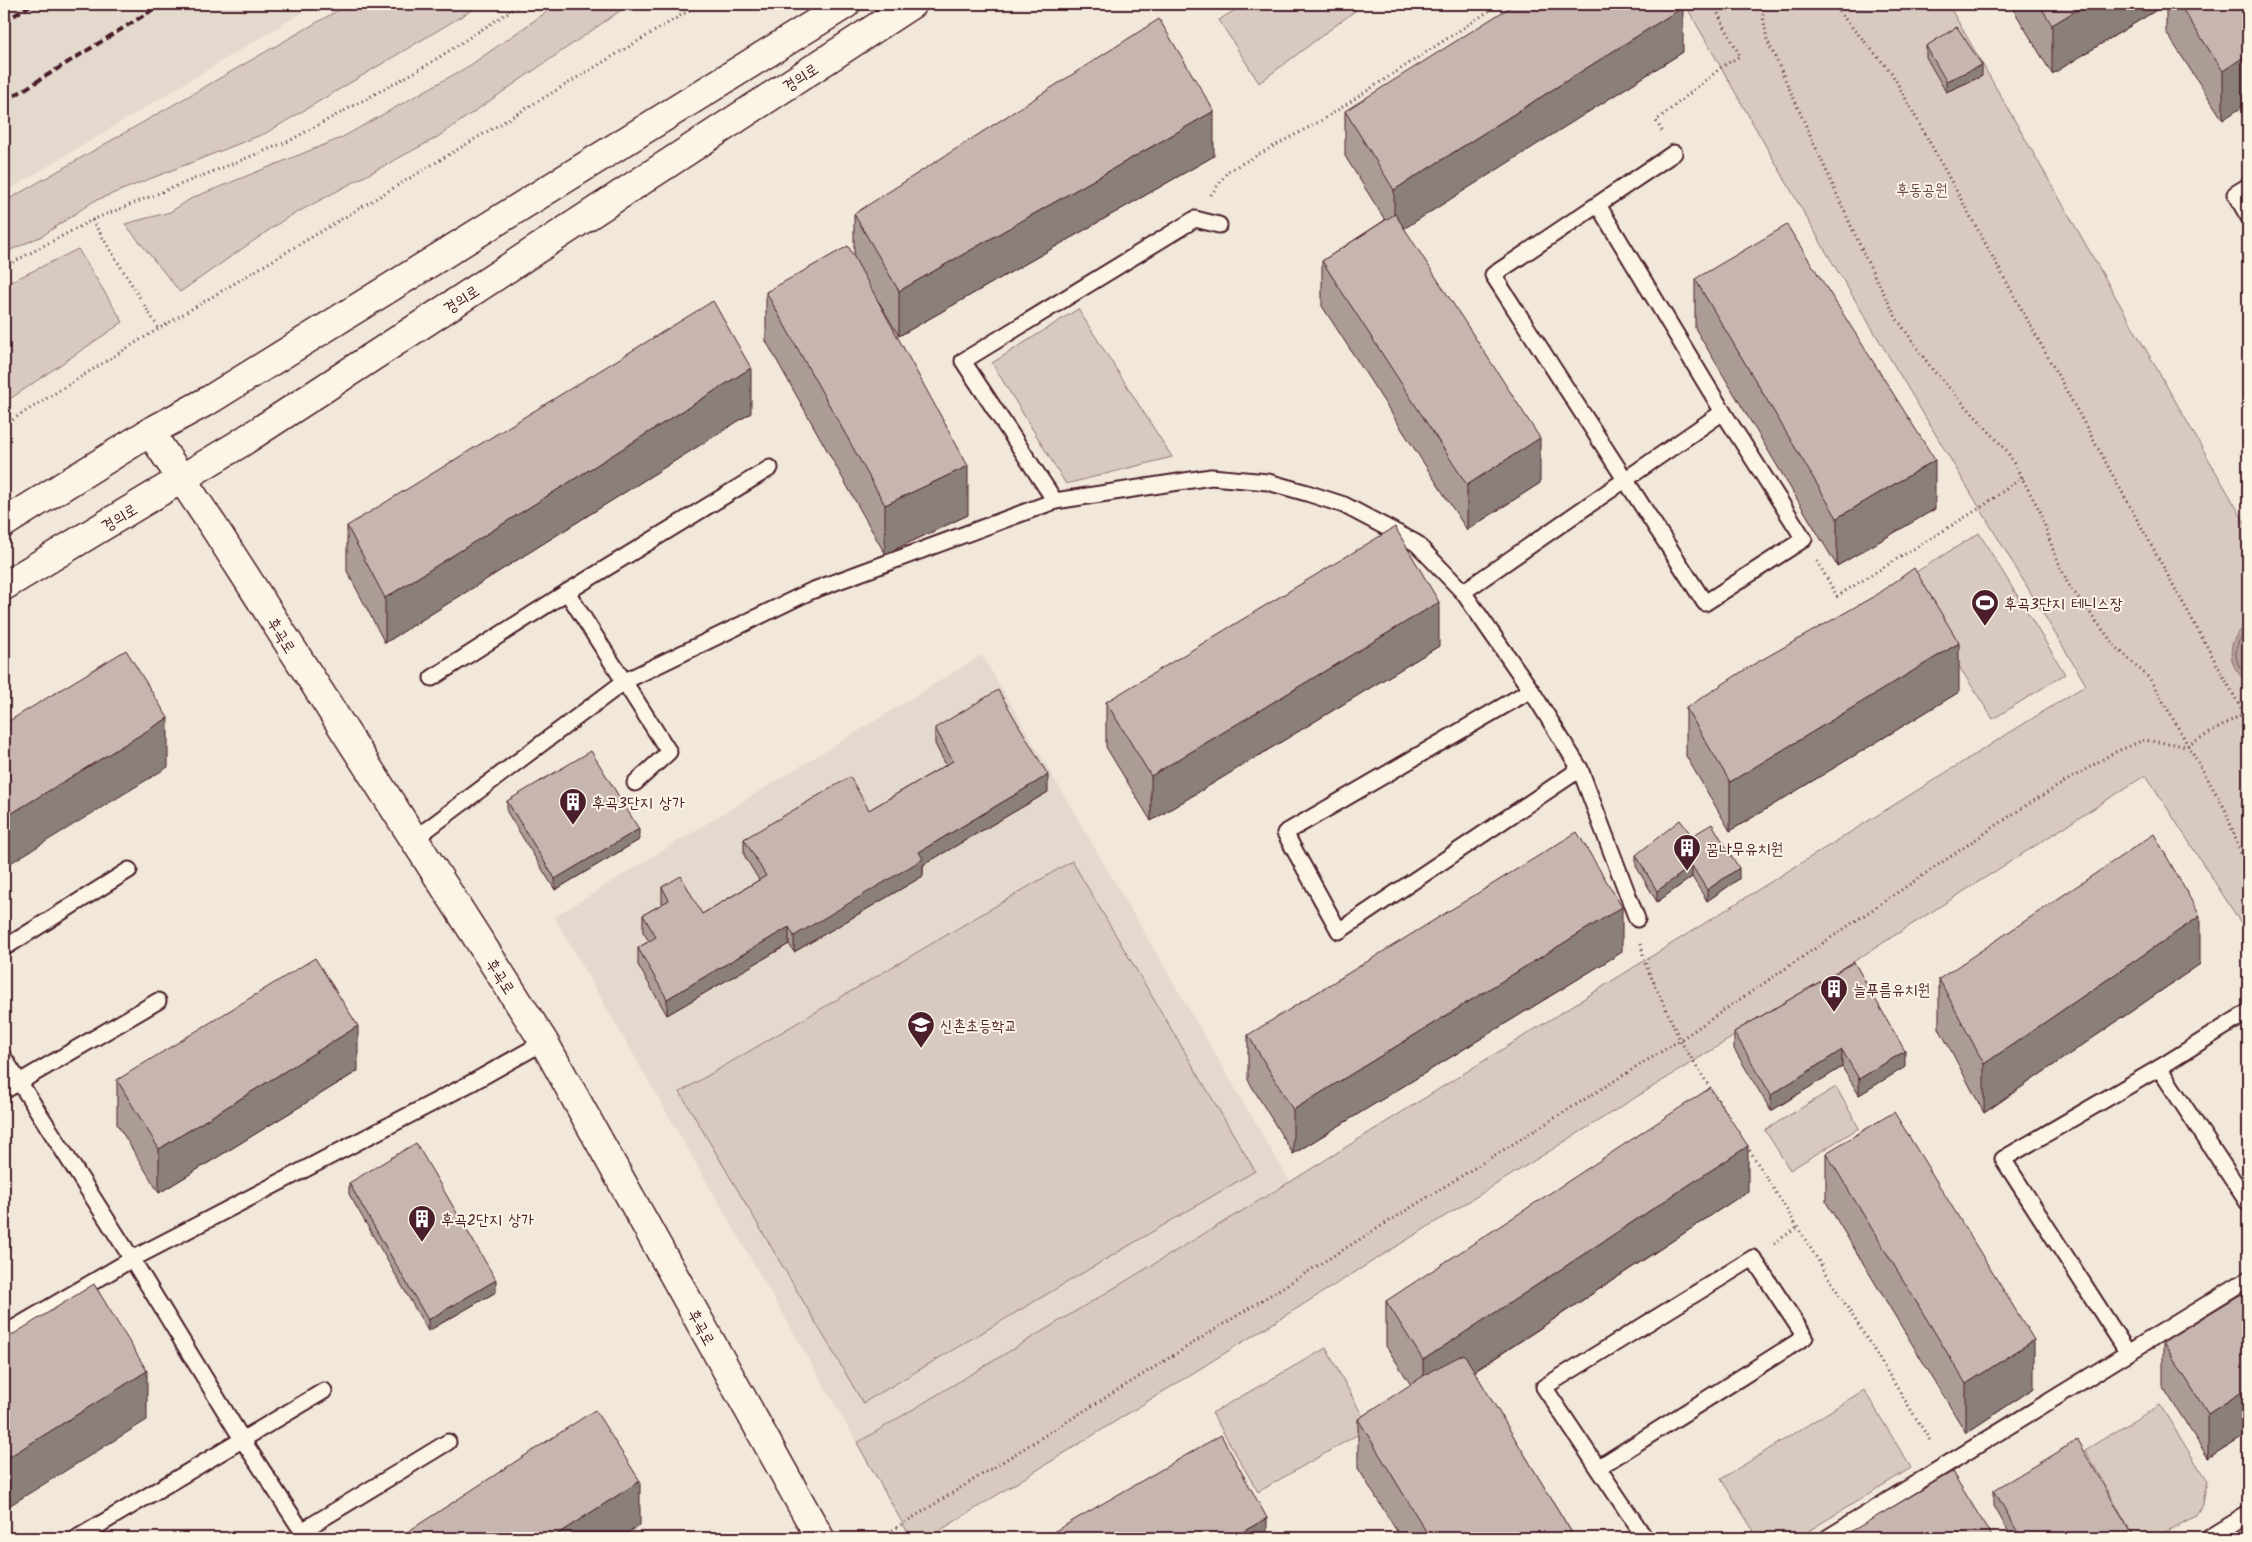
<svg xmlns="http://www.w3.org/2000/svg" width="2252" height="1542" font-family="Kalam,'Poor Story',sans-serif">
<rect width="100%" height="100%" fill="#f1e8da"/>
<filter id="ink" filterUnits="userSpaceOnUse"><feTurbulence type="fractalNoise" baseFrequency=".02" numOctaves="2"/><feDisplacementMap in="SourceGraphic" scale="10" xChannelSelector="R" yChannelSelector="G"/><feConvolveMatrix kernelMatrix="1 2 1 2 8 2 1 2 1" color-interpolation-filters="sRGB"/></filter>
<g filter="url(#ink)">
<g fill="#e4d9cd">
<path d="M 4,4 L 316,4 L 4,193 Z"/>
<path d="M 982,655 L 1290,1182 L 857,1443 L 554,917 Z"/>
</g>
<g fill="#d8cac0" stroke="#917476">
<path d="M 349,4 L 482,4 L 266,133 L 94,201 L 42,236 L 4,253 L 4,202 Z"/>
<path d="M 558,4 L 630,4 L 436,138 L 285,219 L 180,292 L 125,224 L 170,212 L 192,198 L 341,138 L 469,66 Z"/>
<path d="M 1244,4 L 1364,4 L 1259,83 L 1219,20 Z"/>
<path d="M 1685,4 L 1948,4 L 2248,528 L 2248,934 L 2146,775 L 1842,969 L 928,1538 L 911,1538 L 857,1443 L 1290,1182 L 2086,685 L 1825,250 Z"/>
<path d="M 78,249 L 123,322 L 4,403 L 4,285 Z"/>
<path d="M 1078,309 L 1172,457 L 1066,484 L 992,363 Z"/>
<path d="M 1979,533 L 2065,674 L 1993,719 L 1903,580 Z"/>
<path d="M 1072,861 L 1255,1171 L 863,1403 L 680,1092 Z"/>
<path d="M 1836,1087 L 1859,1128 L 1790,1170 L 1765,1130 Z"/>
<path d="M 1326,1348 L 1369,1428 L 1258,1492 L 1212,1413 Z"/>
<path d="M 1864,1390 L 1911,1468 L 1797,1538 L 1758,1538 L 1721,1479 Z"/>
<path d="M 2160,1405 L 2207,1481 L 2203,1504 L 2195,1516 L 2155,1538 L 2135,1538 L 2085,1450 Z"/>
</g>
<path fill="#b6a19c" stroke="#8b6d6f" d="M 2248,624 L 2248,682 C 2226,667 2225,639 2248,624 Z"/>
<g fill="none" stroke-linecap="round" stroke-linejoin="round">
<path stroke="#755358" stroke-width="1" d="M 2248,630 C 2232,642 2232,665 2248,676"/>
<defs>
<g id="service">
<path d="M 2248,186 L 2235,194 L 2248,216"/>
<path d="M 1598,205 L 1723,412 L 1804,539 L 1705,603 L 1493,275 L 1674,153"/>
<path d="M 1055,501 L 963,361 L 1195,219 L 1219,225"/>
<path d="M 567,592 L 669,752 L 635,783"/>
<path d="M 1463,592 L 1723,412"/>
<path d="M 432,678 L 567,592 L 770,468"/>
<path d="M 1531,690 L 1285,833 L 1339,931 L 1580,769"/>
<path d="M 413,840 L 625,681 L 811,591 L 1055,501 L 1211,477 L 1268,482 L 1307,493 L 1344,505 L 1416,543 L 1463,592 L 1531,690 L 1580,769 L 1637,919"/>
<path d="M 4,948 L 129,870"/>
<path d="M 4,1058 L 132,1259 L 242,1439 L 302,1531 L 448,1442"/>
<path d="M 2159,1068 L 2248,1203"/>
<path d="M 4,1091 L 158,1001"/>
<path d="M 4,1334 L 132,1259 L 473,1082 L 544,1042"/>
<path d="M 2128,1353 L 2003,1159 L 2159,1068 L 2248,1012"/>
<path d="M 1599,1467 L 1805,1337 L 1753,1258 L 1544,1387 L 1645,1538"/>
<path d="M 77,1538 L 324,1391"/>
<path d="M 1827,1538 L 2248,1279"/>
<path d="M 2209,1538 L 2248,1514"/>
</g>
<path id="tertiary" d="M 150,432 L 214,527 L 544,1042 L 820,1538"/>
<g id="primary">
<path d="M 4,523 L 150,432 L 211,399 L 846,4"/>
<path d="M 4,586 L 239,444 L 912,4"/>
</g>
</defs>
<use href="#service" stroke="#4a1f2b" stroke-width="19"/>
<use href="#tertiary" stroke="#4a1f2b" stroke-width="31"/>
<use href="#primary" stroke="#4a1f2b" stroke-width="31"/>
<g stroke="#4a1f2b" stroke-width="3" stroke-dasharray="1 4" stroke-linecap="butt">
<path d="M 1761,4 L 1767,40 L 1775,57 L 1866,259 L 1897,319 L 1932,369 L 2007,451 L 2040,511 L 2052,547 L 2068,584 L 2115,646 L 2150,679 L 2225,809 L 2248,874"/>
<path d="M 1832,4 L 1891,72 L 2248,721"/>
<path d="M 1662,131 L 1656,121 L 1723,66 L 1740,56 L 1713,4"/>
<path d="M 1211,195 L 1228,171 L 1324,119 L 1500,4"/>
<path d="M 92,220 L 159,329"/>
<path d="M 4,267 L 92,220 L 289,141 L 424,67 L 521,4"/>
<path d="M 4,425 L 140,340 L 700,4"/>
<path d="M 1817,561 L 1837,596 L 1980,508 L 2023,477"/>
<path d="M 1641,944 L 1644,961 L 1680,1040 L 1733,1124"/>
<path d="M 1747,1146 L 1931,1442"/>
<path d="M 1774,1243 L 1797,1228"/>
<path d="M 888,1533 L 1680,1040 L 2025,806 L 2113,753 L 2144,740 L 2187,746 L 2248,711"/>
</g>
<use href="#service" stroke="#fcf5e5" stroke-width="15"/>
<use href="#tertiary" stroke="#fcf5e5" stroke-width="28"/>
<use href="#primary" stroke="#fcf5e5" stroke-width="28"/>
<g stroke="#4a1f2b" stroke-width="4" stroke-dasharray="8 4" stroke-linecap="butt">
<path d="M 4,22 L 32,4"/>
<path d="M 4,102 L 162,4"/>
</g>
</g>
<g fill="#ab9d96" stroke="#4a1f2b">
<path d="M 2010,4 L 2158,4 L 2158,9 L 2052,74 Z"/>
<path d="M 2166,4 L 2248,4 L 2223,120 L 2166,32 Z"/>
<path d="M 1926,46 L 1982,76 L 1946,92 L 1926,57 Z"/>
<path d="M 1683,52 L 1404,228 L 1540,483 L 1467,530 L 1322,306 L 1322,261 L 1385,220 L 1345,156 L 1345,111 Z"/>
<path d="M 1214,156 L 899,336 L 879,302 L 968,515 L 885,554 L 766,341 L 766,292 L 854,255 L 854,214 Z"/>
<path d="M 1695,279 L 1935,509 L 1837,566 L 1695,328 Z"/>
<path d="M 751,413 L 385,643 L 347,571 L 347,526 Z"/>
<path d="M 1439,646 L 1151,821 L 1106,747 L 1106,702 Z"/>
<path d="M 1959,692 L 1730,831 L 1686,756 L 1686,708 Z"/>
<path d="M 935,728 L 1048,792 L 923,865 L 923,876 L 794,952 L 789,944 L 667,1015 L 638,965 L 638,948 L 649,941 L 643,932 L 643,915 L 662,904 L 662,887 L 702,914 L 759,880 L 744,855 L 744,839 L 869,810 L 946,765 L 935,744 Z"/>
<path d="M 507,801 L 639,840 L 555,890 L 507,812 Z"/>
<path d="M 1692,836 L 1739,879 L 1707,901 L 1692,877 L 1657,902 L 1636,866 L 1636,855 Z"/>
<path d="M 1622,952 L 1293,1154 L 1248,1080 L 1248,1035 Z"/>
<path d="M 1854,962 L 1905,1067 L 1859,1095 L 1842,1067 L 1771,1111 L 1734,1049 L 1734,1032 Z"/>
<path d="M 2200,964 L 1984,1113 L 1939,1028 L 1939,979 Z"/>
<path d="M 358,1071 L 159,1193 L 117,1124 L 117,1080 Z"/>
<path d="M 1826,1153 L 2034,1388 L 1966,1433 L 1826,1202 Z"/>
<path d="M 349,1183 L 496,1292 L 428,1331 L 349,1194 Z"/>
<path d="M 1748,1191 L 1474,1372 L 1575,1538 L 1401,1538 L 1358,1468 L 1358,1419 L 1411,1385 L 1386,1346 L 1386,1301 Z"/>
<path d="M 2248,1290 L 2248,1433 L 2208,1458 L 2163,1387 L 2163,1342 Z"/>
<path d="M 1994,1490 L 2134,1538 L 2012,1538 L 1994,1506 Z"/>
</g>
<g fill="#8b7f7a" stroke="#4a1f2b">
<path d="M 2087,4 L 2158,4 L 2158,9 L 2052,74 L 2052,25 Z"/>
<path d="M 1683,7 L 1683,52 L 1394,235 L 1394,190 Z"/>
<path d="M 2248,54 L 2248,103 L 2223,120 L 2223,71 Z"/>
<path d="M 1982,65 L 1982,76 L 1946,92 L 1946,81 Z"/>
<path d="M 1214,111 L 1214,156 L 899,336 L 899,291 Z"/>
<path d="M 751,368 L 751,413 L 385,643 L 385,598 Z"/>
<path d="M 1540,438 L 1540,483 L 1467,530 L 1467,485 Z"/>
<path d="M 1935,460 L 1935,509 L 1837,566 L 1837,518 Z"/>
<path d="M 968,466 L 968,515 L 885,554 L 885,505 Z"/>
<path d="M 1439,602 L 1439,646 L 1151,821 L 1151,776 Z"/>
<path d="M 1959,643 L 1959,692 L 1730,831 L 1730,782 Z"/>
<path d="M 168,718 L 168,767 L 4,867 L 4,818 Z"/>
<path d="M 1048,775 L 1048,792 L 923,865 L 923,876 L 794,952 L 794,936 L 919,852 Z"/>
<path d="M 639,829 L 639,840 L 555,890 L 555,879 Z"/>
<path d="M 1692,866 L 1692,877 L 1657,902 L 1657,891 Z"/>
<path d="M 1739,868 L 1739,879 L 1707,901 L 1707,890 Z"/>
<path d="M 1622,907 L 1622,952 L 1293,1154 L 1293,1110 Z"/>
<path d="M 2200,916 L 2200,964 L 1984,1113 L 1984,1064 Z"/>
<path d="M 789,927 L 789,944 L 667,1015 L 667,999 Z"/>
<path d="M 358,1026 L 358,1071 L 159,1193 L 159,1149 Z"/>
<path d="M 1842,1050 L 1842,1067 L 1771,1111 L 1771,1095 Z"/>
<path d="M 1905,1051 L 1905,1067 L 1859,1095 L 1859,1079 Z"/>
<path d="M 1748,1146 L 1748,1191 L 1423,1405 L 1423,1360 Z"/>
<path d="M 496,1280 L 496,1292 L 428,1331 L 428,1320 Z"/>
<path d="M 2034,1340 L 2034,1388 L 1966,1433 L 1966,1384 Z"/>
<path d="M 147,1371 L 147,1420 L 4,1509 L 4,1460 Z"/>
<path d="M 2248,1388 L 2248,1433 L 2208,1458 L 2208,1414 Z"/>
<path d="M 640,1481 L 640,1525 L 620,1538 L 551,1538 Z"/>
<path d="M 1267,1518 L 1267,1538 L 1232,1538 Z"/>
</g>
<g fill="#c7b6af" stroke="#4a1f2b">
<path d="M 1515,4 L 1681,4 L 1683,7 L 1394,190 L 1345,111 Z"/>
<path d="M 2039,4 L 2087,4 L 2052,25 Z"/>
<path d="M 2179,4 L 2248,4 L 2248,54 L 2223,71 Z"/>
<path d="M 1159,19 L 1214,111 L 899,291 L 854,214 Z"/>
<path d="M 1957,27 L 1982,65 L 1946,81 L 1926,46 Z"/>
<path d="M 1395,214 L 1540,438 L 1467,485 L 1322,261 Z"/>
<path d="M 1787,225 L 1935,460 L 1837,518 L 1695,279 Z"/>
<path d="M 848,246 L 968,466 L 885,505 L 766,292 Z"/>
<path d="M 713,301 L 751,368 L 385,598 L 347,526 Z"/>
<path d="M 1395,527 L 1439,602 L 1151,776 L 1106,702 Z"/>
<path d="M 1914,568 L 1959,643 L 1730,782 L 1686,708 L 1749,667 L 1878,594 Z"/>
<path d="M 126,650 L 168,718 L 4,818 L 4,724 Z"/>
<path d="M 998,690 L 1048,775 L 919,852 L 923,859 L 794,936 L 789,927 L 667,999 L 638,948 L 656,937 L 643,915 L 669,900 L 662,887 L 681,876 L 702,914 L 766,876 L 744,839 L 850,777 L 869,810 L 953,761 L 935,728 Z"/>
<path d="M 591,751 L 639,829 L 555,879 L 507,801 Z"/>
<path d="M 1680,820 L 1692,836 L 1712,824 L 1739,868 L 1707,890 L 1692,866 L 1657,891 L 1636,855 Z"/>
<path d="M 1577,832 L 1622,907 L 1293,1110 L 1248,1035 Z"/>
<path d="M 2154,834 L 2200,916 L 1984,1064 L 1939,979 Z"/>
<path d="M 315,958 L 358,1026 L 159,1149 L 117,1080 Z"/>
<path d="M 1854,962 L 1905,1051 L 1859,1079 L 1842,1050 L 1771,1095 L 1734,1032 Z"/>
<path d="M 1710,1088 L 1748,1146 L 1423,1360 L 1386,1301 Z"/>
<path d="M 1894,1112 L 2034,1340 L 1966,1384 L 1826,1153 Z"/>
<path d="M 416,1143 L 496,1280 L 428,1320 L 349,1183 Z"/>
<path d="M 94,1284 L 147,1371 L 4,1460 L 4,1340 Z"/>
<path d="M 2248,1290 L 2248,1388 L 2208,1414 L 2163,1342 Z"/>
<path d="M 1464,1354 L 1575,1538 L 1430,1538 L 1358,1419 L 1431,1371 Z"/>
<path d="M 595,1410 L 640,1481 L 551,1538 L 398,1538 Z"/>
<path d="M 1221,1435 L 1267,1518 L 1232,1538 L 1043,1538 Z"/>
<path d="M 2077,1440 L 2134,1537 L 2131,1538 L 2021,1538 L 1994,1490 Z"/>
<path d="M 1952,1472 L 1993,1538 L 1840,1538 Z"/>
</g>
</g>
<defs>
<symbol id="stadium-pin" viewBox="-11 -11 22 30"><path d="M0 17L-7.5 6A9.5 9.5 0 1 1 7.5 6Z" fill="#4a1f2b" stroke="#fcf5e5"/><path d="M0-5a6.5 5 0 1 0 0 10a6.5 5 0 1 0 0-10ZM-3.5-1.8h7v3.6h-7Z" fill="#fff"/></symbol>
<symbol id="building-pin" viewBox="-11 -11 22 30"><path d="M0 17L-7.5 6A9.5 9.5 0 1 1 7.5 6Z" fill="#4a1f2b" stroke="#fcf5e5"/><path d="M-4-6H4V6H1V3H-1V6H-4ZM-2.5-4.3h1.7v1.8h-1.7ZM.8-4.3h1.7v1.8H.8ZM-2.5-1h1.7V.8h-1.7ZM.8-1h1.7V.8H.8Z" fill="#fff"/></symbol>
<symbol id="school-pin" viewBox="-11 -11 22 30"><path d="M0 17L-7.5 6A9.5 9.5 0 1 1 7.5 6Z" fill="#4a1f2b" stroke="#fcf5e5"/><path d="M0-5L7-2L0 1L-7-2ZM-4 1L0 2.5L4 1V4Q0 6-4 4Z" fill="#fff"/></symbol>
</defs>
<g fill-rule="evenodd">
<use href="#stadium-pin" x="1969" y="587" width="32" height="43"/>
<use href="#building-pin" x="557" y="786" width="32" height="43"/>
<use href="#building-pin" x="1671" y="832" width="32" height="43"/>
<use href="#building-pin" x="1818" y="973" width="32" height="43"/>
<use href="#school-pin" x="905" y="1009" width="32" height="43"/>
<use href="#building-pin" x="406" y="1203" width="32" height="43"/>
</g>
<g text-anchor="middle" stroke-width="4" stroke-linejoin="round" paint-order="stroke">
<g font-size="16" fill="#4a1f2b" stroke="#fcf5e5">
<text transform="translate(800 77) rotate(-33)" y="6">경의로</text>
<text transform="translate(461 299) rotate(-33)" y="6">경의로</text>
<text transform="translate(119 517) rotate(-31)" y="6">경의로</text>
<text transform="translate(282 635) rotate(58)" y="6">후곡로</text>
<text transform="translate(501 976) rotate(57)" y="6">후곡로</text>
<text transform="translate(702 1327) rotate(61)" y="6">후곡로</text>
</g>
<g font-size="16" fill="#6e4a50" stroke="#fcf5e5">
<text x="1922" y="195">후동공원</text>
</g>
<g font-size="16" fill="#4a1f2b" stroke="#fcf5e5" text-anchor="start">
<text x="2004" y="609">후곡3단지 테니스장</text>
<text x="592" y="808">후곡3단지 상가</text>
<text x="1706" y="854">꿈나무유치원</text>
<text x="1853" y="995">늘푸름유치원</text>
<text x="940" y="1031">신촌초등학교</text>
<text x="441" y="1225">후곡2단지 상가</text>
</g>
</g>
<rect width="2252" height="1542" fill="none" stroke="#fcf5e5" stroke-width="20"/>
<rect x="10" y="10" width="2232" height="1522" fill="none" stroke="#4a1f2b" stroke-width="2" filter="url(#ink)"/>
</svg>
